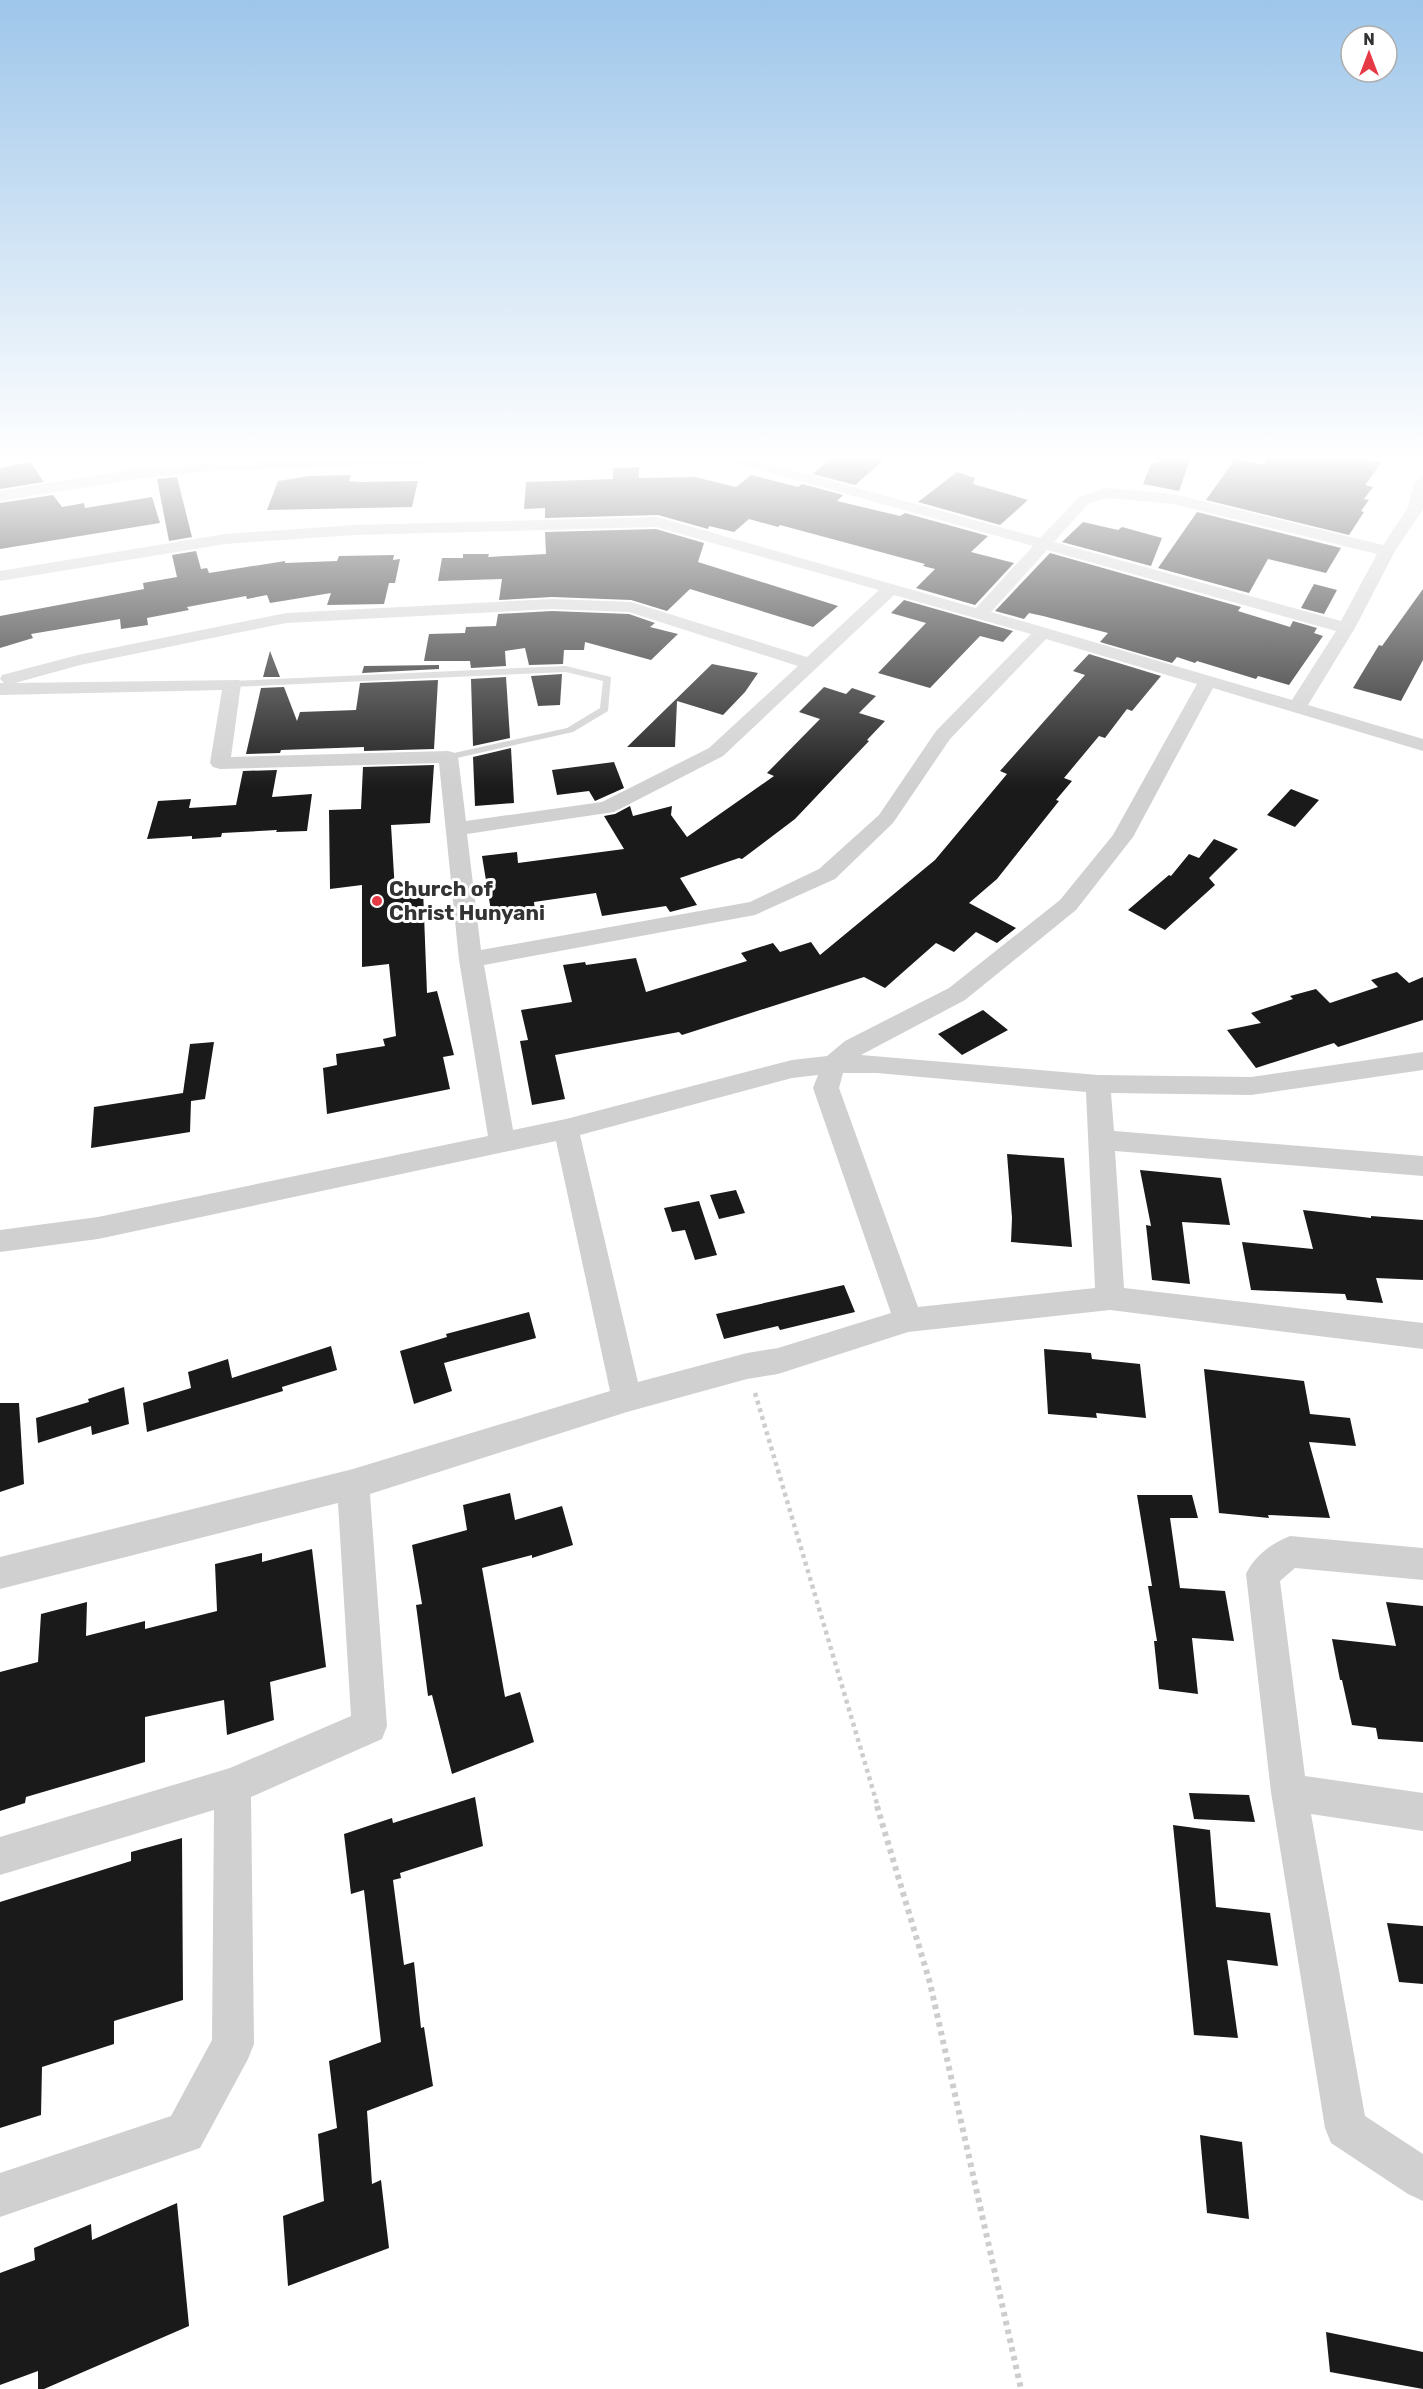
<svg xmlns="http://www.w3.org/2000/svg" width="1423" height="2389" font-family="Rubik,sans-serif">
<rect width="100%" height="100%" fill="#fff"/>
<g fill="#1a1a1a">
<path d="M 835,454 L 855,454 L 884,460 L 855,485 L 813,474 Z"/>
<path d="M 1184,454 L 1192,454 L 1179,491 L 1143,484 L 1151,464 Z"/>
<path d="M 1266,454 L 1341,454 L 1381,463 L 1365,485 L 1373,487 L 1364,499 L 1369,500 L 1361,511 L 1364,512 L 1349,535 L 1206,500 L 1235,459 L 1265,465 Z"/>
<path d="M 25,463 L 31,463 L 44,482 L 0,489 L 0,468 Z"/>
<path d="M 639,467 L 639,478 L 695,477 L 736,487 L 751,475 L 798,487 L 802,484 L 843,495 L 837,501 L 900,516 L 905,513 L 988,536 L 971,552 L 1014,563 L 975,605 L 916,588 L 935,569 L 923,566 L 925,564 L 780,525 L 778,527 L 749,519 L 734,532 L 709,526 L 708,529 L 658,515 L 545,518 L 545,508 L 524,509 L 526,482 L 613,479 L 613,468 Z"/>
<path d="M 957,472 L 975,478 L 973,484 L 1028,500 L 1000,525 L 918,502 Z"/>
<path d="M 351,475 L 349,481 L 360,482 L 418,481 L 412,507 L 267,510 L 278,481 L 309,476 Z"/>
<path d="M 177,477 L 192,537 L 169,541 L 157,479 Z"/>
<path d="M 53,495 L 62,507 L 84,503 L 85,508 L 152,497 L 160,523 L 0,549 L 0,503 Z"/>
<path d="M 1197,512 L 1341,548 L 1326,573 L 1268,559 L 1249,593 L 1158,568 Z"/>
<path d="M 1083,522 L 1118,530 L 1122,527 L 1162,538 L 1151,566 L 1062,542 Z"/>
<path d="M 656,529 L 704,543 L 698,562 L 838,606 L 813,627 L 690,589 L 667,611 L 631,600 L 552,597 L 499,600 L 502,579 L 438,581 L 442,558 L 463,558 L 463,554 L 489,554 L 488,557 L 546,554 L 545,532 Z"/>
<path d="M 196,551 L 201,569 L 207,568 L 209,573 L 285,561 L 285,563 L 337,561 L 339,556 L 394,555 L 393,560 L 400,559 L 395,583 L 389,583 L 384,604 L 327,605 L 331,593 L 270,603 L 267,595 L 247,599 L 246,596 L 187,607 L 189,610 L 147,618 L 148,625 L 121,629 L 120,619 L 31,634 L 33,638 L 0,648 L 0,616 L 144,589 L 143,583 L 177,577 L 172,555 Z"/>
<path d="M 1050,553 L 1241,607 L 1238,611 L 1290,627 L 1293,621 L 1317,628 L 1314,633 L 1323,636 L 1289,685 L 1258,676 L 1256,679 L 1197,661 L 1195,663 L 1177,657 L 1172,663 L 1100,642 L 1108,633 L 1043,616 L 1029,613 L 1024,619 L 995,611 Z"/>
<path d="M 1314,584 L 1337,590 L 1324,614 L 1301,608 Z"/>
<path d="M 1423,589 L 1423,660 L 1401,701 L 1353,688 L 1379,645 L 1382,646 Z"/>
<path d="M 904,600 L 1013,631 L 1003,642 L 980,636 L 930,688 L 878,673 L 926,623 L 891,613 Z"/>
<path d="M 552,611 L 629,614 L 655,623 L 650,627 L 678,634 L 651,660 L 585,642 L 584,650 L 564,650 L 563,664 L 529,665 L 525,648 L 505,651 L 506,666 L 471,668 L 470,661 L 424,661 L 429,634 L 465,633 L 466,627 L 496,626 L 498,614 Z"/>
<path d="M 270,651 L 280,677 L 263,677 Z"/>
<path d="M 1089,654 L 1161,676 L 1132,711 L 1127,709 L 1105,738 L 1099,736 L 1064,778 L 1072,781 L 1056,800 L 1059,801 L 997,879 L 969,903 L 1016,928 L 997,943 L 976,932 L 954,952 L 936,943 L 885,988 L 864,977 L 682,1035 L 679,1032 L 555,1055 L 565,1099 L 532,1105 L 520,1041 L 528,1040 L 521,1010 L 572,1002 L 563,965 L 585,962 L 586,965 L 636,958 L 646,992 L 747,961 L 741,953 L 773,943 L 780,952 L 811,942 L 820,955 L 935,860 L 1007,774 L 1000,771 L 1085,675 L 1073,671 Z"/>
<path d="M 712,664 L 758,673 L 745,692 L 723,715 L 677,701 L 675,747 L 627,747 Z"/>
<path d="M 439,665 L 439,669 L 362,673 L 364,666 Z"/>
<path d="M 562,674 L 560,705 L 538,706 L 531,676 Z"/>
<path d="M 506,677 L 510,738 L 473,746 L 471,679 Z"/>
<path d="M 438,680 L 434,749 L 364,751 L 364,747 L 281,750 L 280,753 L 246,754 L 261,688 L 284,687 L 297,721 L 300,712 L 356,710 L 360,683 Z"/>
<path d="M 824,687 L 846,694 L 852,688 L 876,696 L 859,713 L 885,721 L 867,740 L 869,741 L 795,819 L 742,859 L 739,858 L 680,878 L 697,905 L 670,912 L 666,906 L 602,916 L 596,893 L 534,902 L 535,911 L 492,917 L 482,856 L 517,852 L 518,863 L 624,849 L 604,816 L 615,814 L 630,806 L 633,816 L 672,806 L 671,815 L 687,837 L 774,776 L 767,773 L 820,719 L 799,712 Z"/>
<path d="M 511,748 L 514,803 L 475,806 L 473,757 Z"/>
<path d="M 614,762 L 624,788 L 595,801 L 589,791 L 557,795 L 552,770 Z"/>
<path d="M 434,765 L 430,823 L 391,825 L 395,892 L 423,889 L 427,993 L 437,991 L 454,1055 L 443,1057 L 450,1089 L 327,1114 L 323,1068 L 337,1065 L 336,1054 L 385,1046 L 383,1039 L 396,1036 L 389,964 L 362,967 L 362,885 L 330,889 L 329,810 L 361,809 L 363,767 Z"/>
<path d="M 277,770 L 272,797 L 312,794 L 307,831 L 276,832 L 277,830 L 222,833 L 221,837 L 192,839 L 192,836 L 147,839 L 158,801 L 191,799 L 189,808 L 236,805 L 243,771 Z"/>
<path d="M 1291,789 L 1319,800 L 1295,827 L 1267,815 Z"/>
<path d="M 1214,839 L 1238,849 L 1209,878 L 1215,885 L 1165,930 L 1128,910 L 1169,875 L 1171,876 L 1189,854 L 1199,858 Z"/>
<path d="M 1397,972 L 1409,983 L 1423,977 L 1423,1020 L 1338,1047 L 1334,1043 L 1256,1068 L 1227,1030 L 1261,1023 L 1251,1013 L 1293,999 L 1290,996 L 1316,989 L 1330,1003 L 1378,987 L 1371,980 Z"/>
<path d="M 983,1010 L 1008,1030 L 962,1055 L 938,1034 Z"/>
<path d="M 214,1042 L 205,1099 L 191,1101 L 190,1132 L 91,1148 L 94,1107 L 183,1093 L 190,1044 Z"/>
<path d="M 1007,1154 L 1064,1158 L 1072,1247 L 1011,1242 L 1012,1218 Z"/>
<path d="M 1140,1170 L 1221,1178 L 1230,1225 L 1182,1222 L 1190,1284 L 1152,1280 L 1146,1225 L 1151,1226 Z"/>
<path d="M 736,1190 L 745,1213 L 719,1219 L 710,1195 Z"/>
<path d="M 699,1201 L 717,1255 L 695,1260 L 685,1230 L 672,1232 L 664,1208 Z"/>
<path d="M 1303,1210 L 1371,1218 L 1371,1216 L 1423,1220 L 1423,1280 L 1376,1278 L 1383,1303 L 1347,1300 L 1345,1294 L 1251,1290 L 1242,1242 L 1313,1249 Z"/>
<path d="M 844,1285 L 855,1312 L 780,1330 L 778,1326 L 724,1339 L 716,1314 Z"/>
<path d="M 529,1312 L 536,1338 L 444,1363 L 452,1391 L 414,1404 L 400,1351 L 447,1337 L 446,1334 Z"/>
<path d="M 331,1346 L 337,1370 L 282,1387 L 283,1391 L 147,1432 L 143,1403 L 191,1388 L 188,1372 L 228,1359 L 232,1378 Z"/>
<path d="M 1044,1349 L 1091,1353 L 1092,1359 L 1140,1364 L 1146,1418 L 1096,1413 L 1097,1418 L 1048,1414 Z"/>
<path d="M 1204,1369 L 1304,1381 L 1310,1414 L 1350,1418 L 1356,1446 L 1309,1442 L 1330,1518 L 1268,1515 L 1269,1518 L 1219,1513 Z"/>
<path d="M 124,1387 L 129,1424 L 92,1435 L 91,1426 L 38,1443 L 36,1418 L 89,1402 L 88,1399 Z"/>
<path d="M 0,1403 L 19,1403 L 24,1484 L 0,1492 Z"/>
<path d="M 510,1493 L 515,1520 L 562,1506 L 573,1545 L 532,1558 L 532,1555 L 482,1568 L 505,1697 L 520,1692 L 534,1742 L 452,1774 L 432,1695 L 428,1696 L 416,1605 L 422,1604 L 412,1545 L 467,1530 L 463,1505 Z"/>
<path d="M 1137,1495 L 1192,1495 L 1198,1518 L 1170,1518 L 1180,1588 L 1225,1591 L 1234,1641 L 1192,1638 L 1198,1694 L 1159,1689 L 1154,1641 L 1157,1641 L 1148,1586 L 1152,1586 Z"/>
<path d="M 312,1549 L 326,1667 L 270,1682 L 274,1720 L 227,1735 L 224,1700 L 145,1717 L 145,1762 L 26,1797 L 25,1803 L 0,1811 L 0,1672 L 38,1662 L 41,1614 L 87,1602 L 86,1636 L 145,1621 L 145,1629 L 217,1611 L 215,1564 L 262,1553 L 262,1562 Z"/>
<path d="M 1386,1602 L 1423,1606 L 1423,1742 L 1378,1739 L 1376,1728 L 1352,1725 L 1342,1680 L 1340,1680 L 1332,1639 L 1396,1646 Z"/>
<path d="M 1189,1793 L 1249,1795 L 1255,1822 L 1194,1819 Z"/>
<path d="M 475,1797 L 483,1846 L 400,1873 L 401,1878 L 393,1880 L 404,1965 L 414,1962 L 421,2028 L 424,2027 L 433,2086 L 367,2111 L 372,2184 L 381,2180 L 389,2248 L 288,2286 L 283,2216 L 324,2201 L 318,2134 L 337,2128 L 329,2061 L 381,2042 L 364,1890 L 351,1894 L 344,1834 L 392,1818 L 393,1823 Z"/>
<path d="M 1173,1825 L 1210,1830 L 1216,1907 L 1270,1913 L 1278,1966 L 1227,1960 L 1238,2038 L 1194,2035 Z"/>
<path d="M 182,1838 L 183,2000 L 114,2021 L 114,2044 L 42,2067 L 41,2115 L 0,2128 L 0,1902 L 131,1861 L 131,1852 Z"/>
<path d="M 1387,1923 L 1423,1926 L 1423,1984 L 1399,1982 Z"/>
<path d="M 1200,2135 L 1242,2142 L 1249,2219 L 1207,2213 Z"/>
<path d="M 177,2203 L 189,2326 L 44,2389 L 38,2389 L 38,2371 L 0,2385 L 0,2273 L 35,2260 L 34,2248 L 91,2224 L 92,2240 Z"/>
<path d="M 1326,2332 L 1423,2352 L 1423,2389 L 1330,2372 Z"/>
</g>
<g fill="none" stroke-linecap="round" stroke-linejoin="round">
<path stroke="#cdcdcd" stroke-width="4.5" stroke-dasharray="4 4" stroke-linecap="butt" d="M 755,1393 L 878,1807"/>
<path stroke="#cdcdcd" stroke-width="6" stroke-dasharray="4.5 4.5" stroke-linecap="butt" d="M 877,1806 L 930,1983 L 1021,2389"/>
<path fill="#d0d0d0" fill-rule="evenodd" d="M 566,666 L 611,677 L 608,711 L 573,732 L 448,760 L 443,757 L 445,755 L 567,728 L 600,708 L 603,681 L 566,672 L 232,687 L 227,684 L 232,681 Z"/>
<g fill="#d0d0d0" fill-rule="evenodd">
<path d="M 457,454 L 587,454 L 580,458 L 212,471 L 136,479 L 0,501 L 0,491 L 136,469 L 212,463 Z"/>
<path d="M 696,454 L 740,456 L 1040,538 L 1079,497 L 1107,488 L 1173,494 L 1383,545 L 1407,509 L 1415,482 L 1423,477 L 1423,509 L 1395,551 L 1355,628 L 1308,705 L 1423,739 L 1423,751 L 1213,688 L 1133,837 L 1076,910 L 965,1000 L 861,1055 L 1098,1075 L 1251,1077 L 1423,1052 L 1423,1070 L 1251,1095 L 1111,1093 L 1114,1131 L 1423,1156 L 1423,1176 L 1115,1151 L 1124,1288 L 1423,1323 L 1423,1349 L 1110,1310 L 908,1332 L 778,1374 L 747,1379 L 627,1412 L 370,1494 L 387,1726 L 382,1739 L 251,1797 L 254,2044 L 248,2059 L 200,2148 L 0,2217 L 0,2173 L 171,2116 L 212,2040 L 214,1810 L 0,1875 L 0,1837 L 230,1768 L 351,1716 L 338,1503 L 0,1589 L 0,1557 L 353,1469 L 610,1391 L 556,1141 L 98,1239 L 0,1252 L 0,1230 L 98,1217 L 488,1136 L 459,960 L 439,763 L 220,769 L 213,767 L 210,763 L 222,690 L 0,695 L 0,683 L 4,683 L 0,679 L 2,675 L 78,655 L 286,613 L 552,599 L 631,602 L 807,657 L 879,590 L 656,527 L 355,535 L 225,544 L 0,581 L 0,571 L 225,534 L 355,525 L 657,517 L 976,608 L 1033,546 L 739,464 L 698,457 ZM 1108,498 L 1173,504 L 1377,554 L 1341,621 L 1054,542 L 1089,503 ZM 1047,550 L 1336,631 L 1292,700 L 991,612 ZM 894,595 L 1031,634 L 936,731 L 879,815 L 819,869 L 750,902 L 481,950 L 467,834 L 614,812 L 723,756 ZM 552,609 L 629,612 L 798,666 L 709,748 L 602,802 L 466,821 L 458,757 L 455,753 L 448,751 L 231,757 L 241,684 L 239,680 L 15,683 L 80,665 L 286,623 ZM 1046,639 L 1197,684 L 1113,835 L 1060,900 L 949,988 L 845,1041 L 827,1056 L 792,1060 L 566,1119 L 513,1130 L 484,965 L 755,915 L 835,879 L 893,823 L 950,739 ZM 843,1073 L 877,1073 L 1086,1092 L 1095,1288 L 918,1307 L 839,1088 ZM 818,1075 L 813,1088 L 891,1313 L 778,1348 L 747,1353 L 638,1382 L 580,1135 L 792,1078 Z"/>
<path d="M 1290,1536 L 1423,1548 L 1423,1580 L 1295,1568 L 1280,1581 L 1305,1776 L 1423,1793 L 1423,1831 L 1311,1814 L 1365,2116 L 1423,2154 L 1423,2201 L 1408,2194 L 1331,2143 L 1325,2128 L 1271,1792 L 1246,1574 C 1254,1556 1272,1543 1290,1536 Z"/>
</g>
</g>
<linearGradient id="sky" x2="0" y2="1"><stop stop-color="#9ec6ea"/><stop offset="0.58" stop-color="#fff"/><stop offset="1" stop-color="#fff" stop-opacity="0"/></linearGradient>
<rect width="1423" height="788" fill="url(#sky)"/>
<circle fill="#e63946" stroke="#fff" stroke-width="2" cx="377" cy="901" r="6"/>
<g text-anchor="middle" stroke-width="6" stroke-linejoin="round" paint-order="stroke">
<g font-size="21" font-weight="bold" fill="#333" stroke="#fff" text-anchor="start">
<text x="389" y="896">Church of<tspan x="389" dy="24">Christ Hunyani</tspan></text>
</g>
</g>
<g transform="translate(1369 54)"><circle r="28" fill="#ffffff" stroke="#adadad" stroke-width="1.5"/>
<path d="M0-4.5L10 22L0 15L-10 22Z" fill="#e63946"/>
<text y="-9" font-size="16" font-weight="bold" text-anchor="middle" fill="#333333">N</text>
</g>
</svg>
